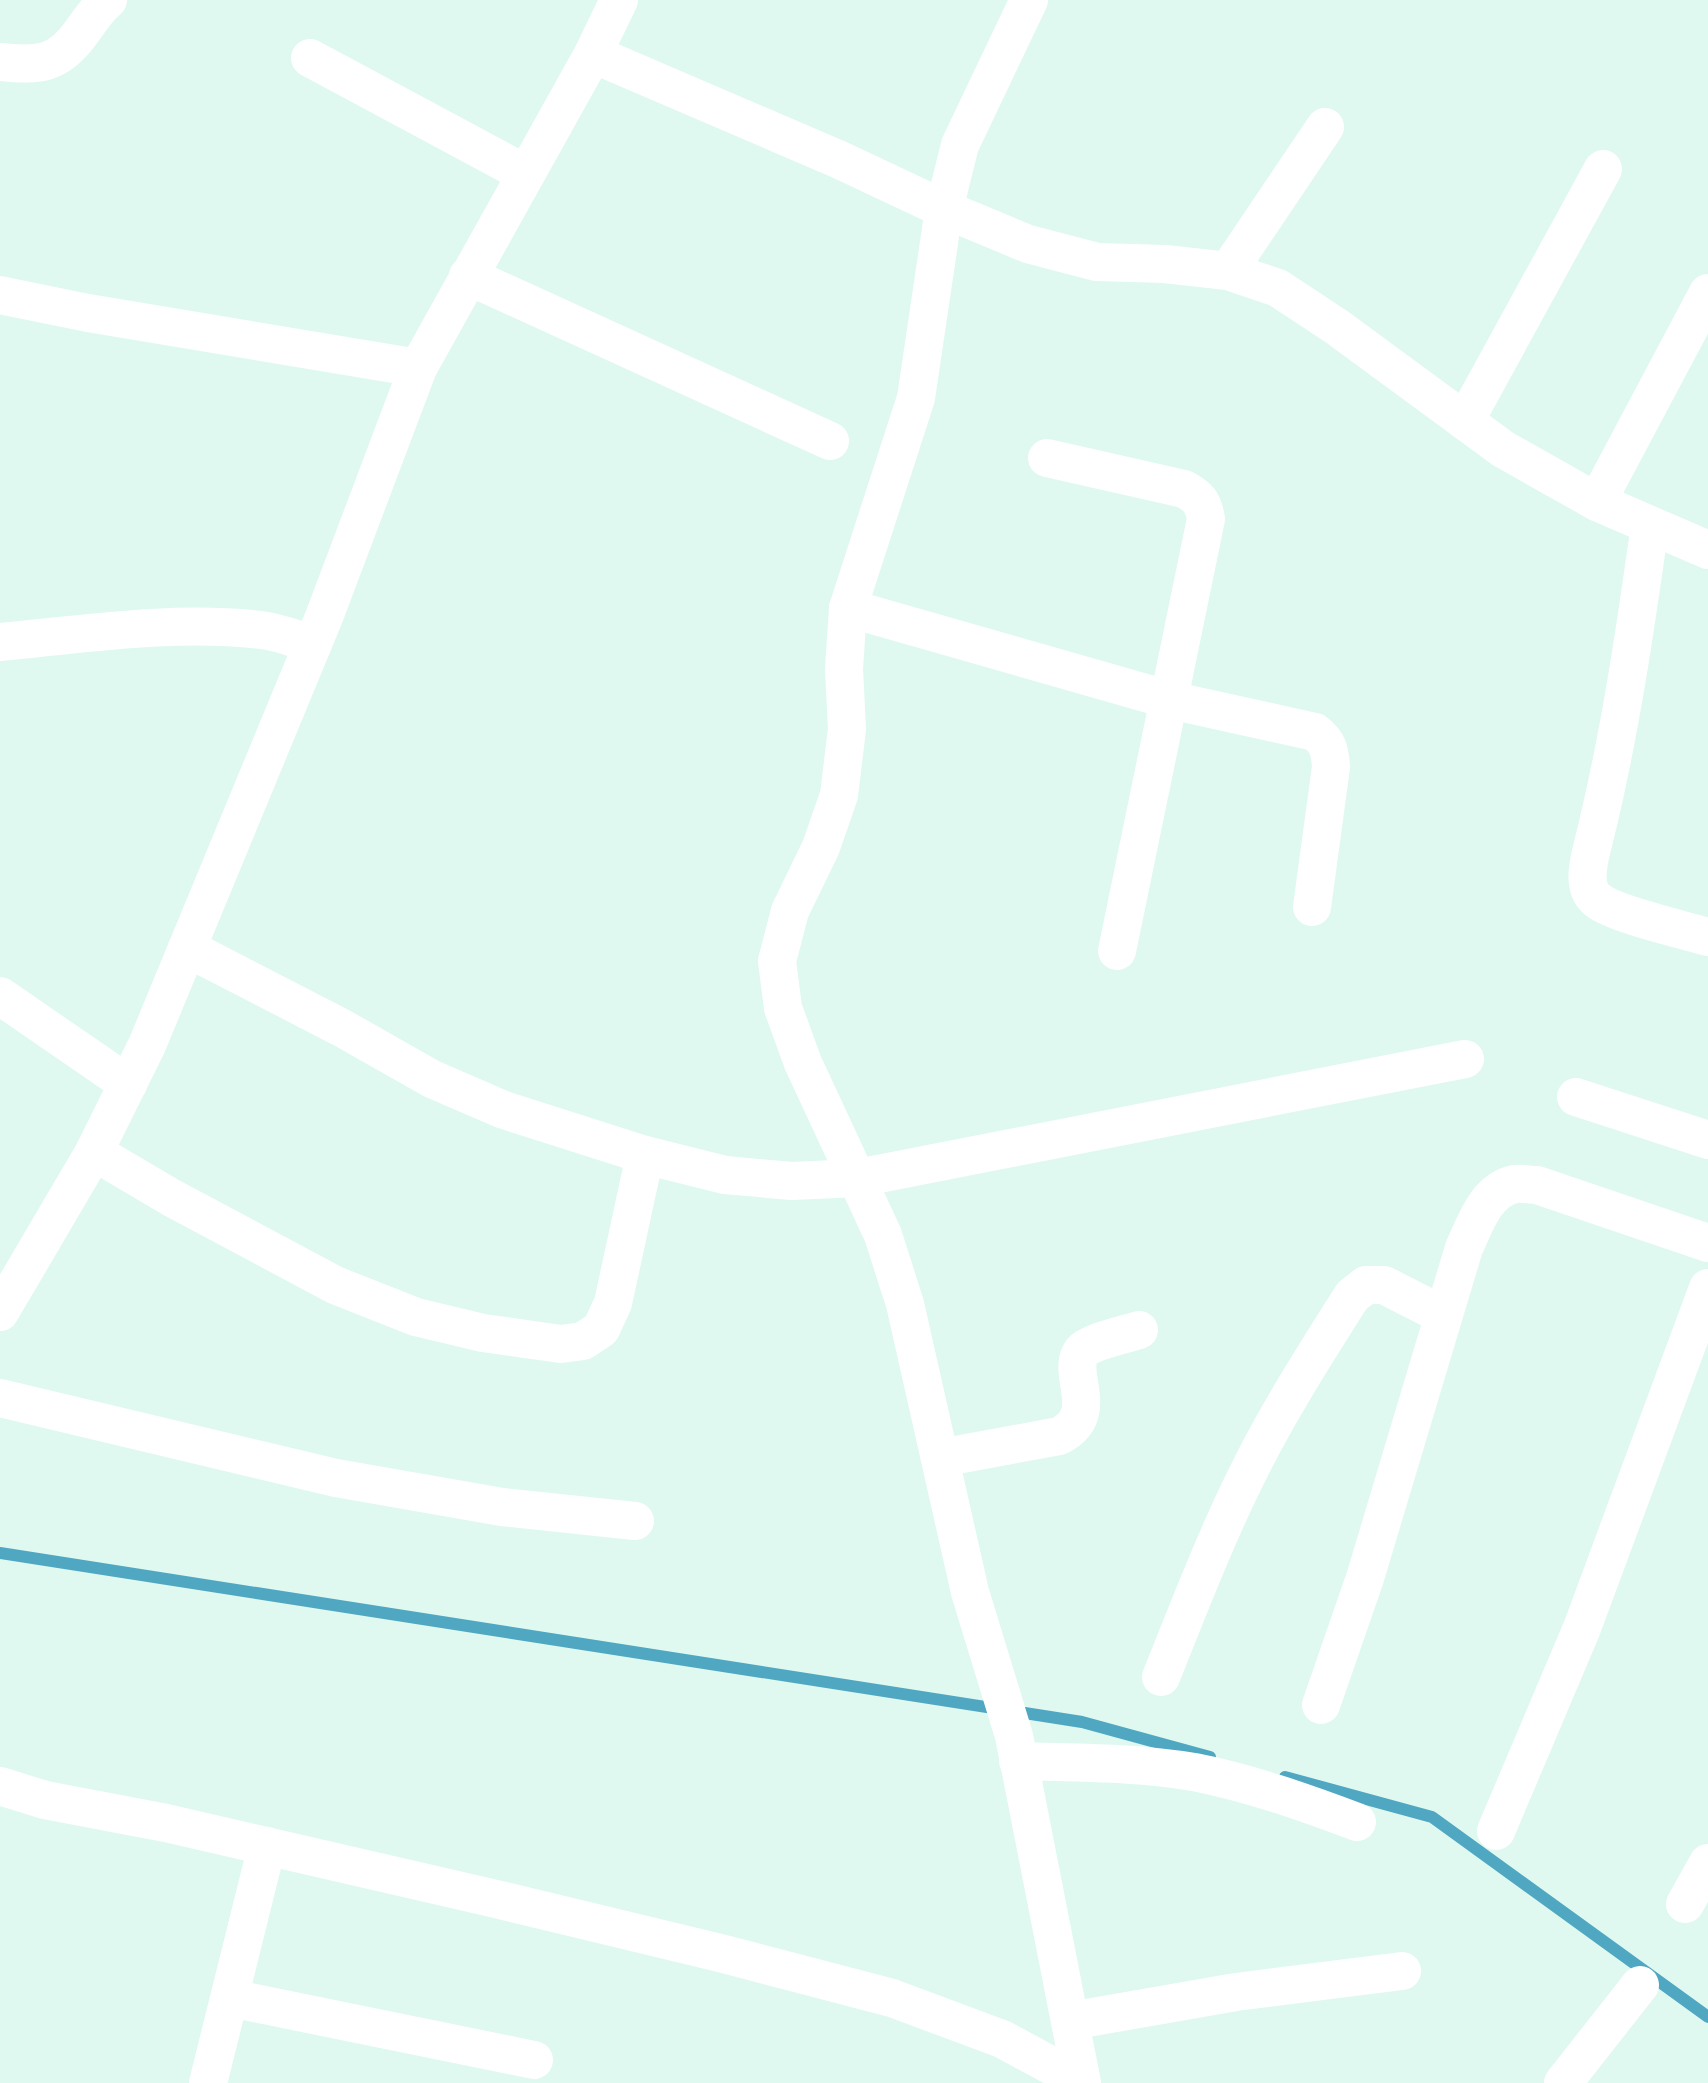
<svg xmlns="http://www.w3.org/2000/svg" width="1708" height="2083" font-family="'Archivo Narrow',sans-serif">
<rect width="100%" height="100%" fill="#dff9f1"/>
<g fill="none" stroke-linecap="round" stroke-linejoin="round">
<g stroke="#4fa7c1" stroke-width="12">
<path d="M 0,1553 L 1082,1722 L 1210,1757"/>
<path d="M 1285,1777 L 1432,1817 L 1708,2017"/>
</g>
<g stroke="#fff" stroke-width="38">
<path d="M 1029,0 L 960,145 L 944,209 L 916,398 L 848,608 L 844,669 L 847,729 L 839,795 L 821,847 L 790,911 L 777,961 L 783,1008 L 803,1063 L 883,1235 L 905,1304 L 970,1592 L 1014,1736 L 1082,2083"/>
<path d="M 593,54 L 840,160 L 944,209 L 1028,244 L 1097,262 L 1165,264 L 1228,271 L 1278,288 L 1337,327 L 1503,449 L 1597,502 L 1708,550"/>
<path d="M 310,58 L 526,174"/>
<path d="M 0,62 C 39,66 59,65 83,30 C 91,19 98,8 108,0"/>
<path d="M 1228,271 L 1325,127"/>
<path d="M 468,276 L 830,441"/>
<path d="M 0,295 L 88,313 L 418,368"/>
<path d="M 1465,421 L 1603,169"/>
<path d="M 1047,458 L 1184,489 C 1199,497 1203,502 1206,519 L 1117,951"/>
<path d="M 1597,502 L 1708,293"/>
<path d="M 1650,525 C 1635,631 1620,735 1594,840 C 1590,857 1580,886 1597,900 C 1614,914 1684,930 1708,937"/>
<path d="M 848,608 L 1170,700 L 1315,732 C 1328,742 1330,751 1331,767 L 1312,907"/>
<path d="M 0,642 C 86,634 175,620 261,630 C 278,632 296,639 313,644"/>
<path d="M 187,948 L 342,1028 L 432,1079 L 504,1110 L 645,1155 L 725,1175 L 792,1181 L 858,1178 L 1465,1059"/>
<path d="M 0,996 L 128,1084"/>
<path d="M 1576,1097 L 1708,1140"/>
<path d="M 94,1152 L 172,1198 L 335,1285 L 416,1317 L 483,1333 L 561,1344 L 583,1341 L 601,1329 L 613,1303 L 645,1155"/>
<path d="M 0,1398 L 336,1478 L 502,1507 L 635,1521"/>
<path d="M 940,1458 L 1059,1436 C 1103,1414 1065,1373 1082,1351 C 1089,1342 1127,1334 1139,1330"/>
<path d="M 1161,1677 C 1190,1605 1218,1531 1254,1461 C 1283,1404 1318,1350 1352,1296 L 1366,1285 L 1384,1285 L 1443,1315"/>
<path d="M 1321,1705 L 1365,1578 L 1464,1248 C 1475,1225 1485,1190 1515,1184 C 1522,1183 1530,1185 1537,1185 L 1708,1243"/>
<path d="M 1018,1761 C 1077,1763 1136,1762 1194,1772 C 1250,1783 1304,1802 1357,1822"/>
<path d="M 0,1786 L 45,1800 L 166,1823 L 496,1899 L 720,1953 L 892,1998 L 1002,2039 L 1054,2067 L 1073,2083"/>
<path d="M 1496,1831 L 1582,1628 L 1708,1288"/>
<path d="M 1685,1904 L 1708,1863"/>
<path d="M 230,1998 L 534,2060"/>
<path d="M 1070,2021 L 1236,1992 L 1402,1971"/>
<path d="M 208,2083 L 267,1846"/>
<path d="M 1563,2083 L 1640,1985"/>
</g>
<path stroke="#fff" stroke-width="38" d="M 0,1312 L 94,1152 L 147,1045 L 324,617 L 418,368 L 593,54 L 619,0"/>
</g>
</svg>
